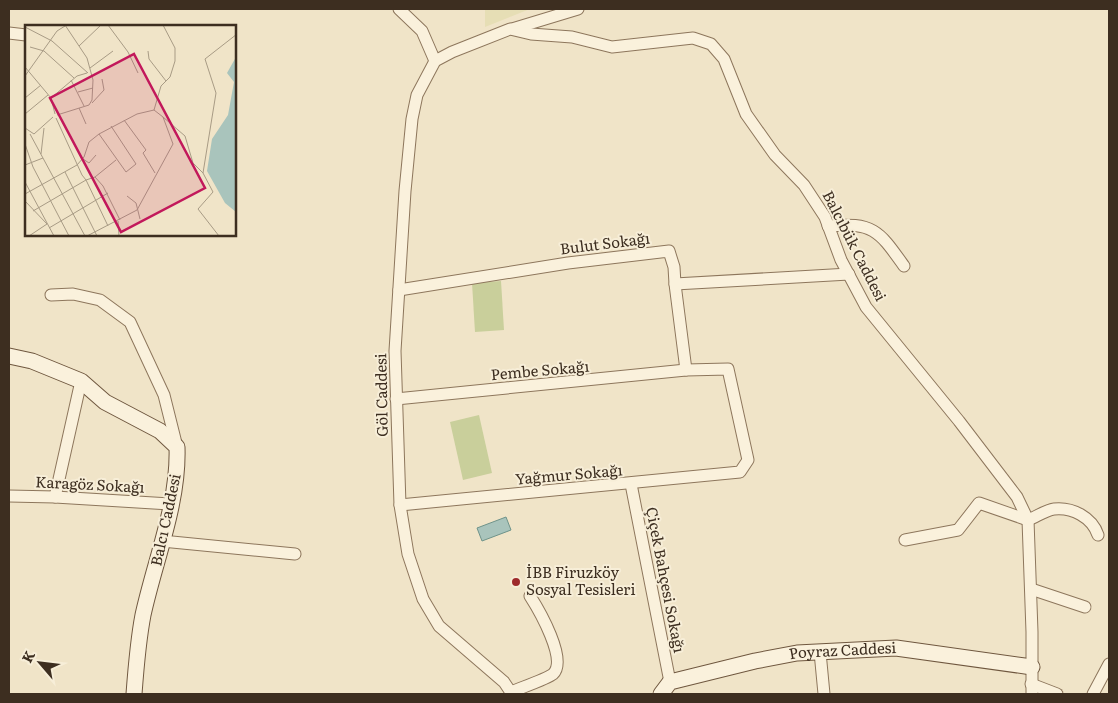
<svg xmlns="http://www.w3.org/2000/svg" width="1118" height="703" font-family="Literata,serif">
<rect width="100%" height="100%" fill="#f0e4c8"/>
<path fill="#e6deb5" d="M 485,9 L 530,9 L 485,27 Z"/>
<g fill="#c9cf9b">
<path d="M 501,281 L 504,330 L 475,332 L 472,283 Z"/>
<path d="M 479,415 L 492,473 L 463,480 L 450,422 Z"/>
</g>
<path fill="#a9c4bc" stroke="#6f938a" d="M 506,517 L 511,530 L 482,541 L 477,528 Z"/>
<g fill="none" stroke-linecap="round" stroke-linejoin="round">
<defs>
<g id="street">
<path d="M 399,9 L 422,31 L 435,61"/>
<path d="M 512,29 L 578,9"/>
<path d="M 9,33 L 26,35"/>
<path d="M 828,226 C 874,222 879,231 904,266"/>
<path d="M 675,284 L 686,370"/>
<path d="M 399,290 L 568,263 L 669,251 L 674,267 L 675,284 L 849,274"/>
<path d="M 51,295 L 73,294 L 100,300 L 130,322 L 164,395 L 177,447"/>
<path d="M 396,399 L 686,370 L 728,369 L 748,460 L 740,472 L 400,505"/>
<path d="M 631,484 L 670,682"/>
<path d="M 9,496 L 55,497 L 170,504"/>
<path d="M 55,497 L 81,381"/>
<path d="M 905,540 L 958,530 L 979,503 L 1028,520 C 1036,517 1046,510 1054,509 C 1072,507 1092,517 1098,535"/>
<path d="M 162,541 L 295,554"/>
<path d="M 1031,589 L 1085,607"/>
<path d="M 820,652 L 824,694"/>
<path d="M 1031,684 L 1057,694"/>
<path d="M 511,692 C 520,688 547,679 553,674 C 568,660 539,610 530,596"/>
<path d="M 512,694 L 504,682 L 439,626 L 423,599 L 408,554 L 400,505 L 395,351 L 405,191 L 412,119 L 417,95 L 435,61 L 452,52 L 510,29 L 531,34 L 572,37 L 612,47 L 693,38 L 711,44 L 724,59 L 746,114 L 775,155 L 804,185 L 825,217 L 841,260 L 866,307 L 959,421 L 1017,497 L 1028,520 L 1032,632 L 1032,694"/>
<path d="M 1093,694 L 1109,664"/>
</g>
<g id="secondary">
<path d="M 9,356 L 32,361 L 81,381 L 105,402 L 160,431 L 177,447 C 179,503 155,560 143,615 C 138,641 136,667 134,694"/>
<path id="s1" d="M 661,694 L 670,682 L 755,661 L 797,653 L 896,648 L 1032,667"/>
</g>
</defs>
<use href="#street" stroke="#8d765c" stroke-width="13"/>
<use href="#secondary" stroke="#6f573f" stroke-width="17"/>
<use href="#street" stroke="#faf1dc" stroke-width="11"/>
<use href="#secondary" stroke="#faf1dc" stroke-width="15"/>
</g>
<circle fill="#9e2a2b" stroke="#f7eed8" stroke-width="2" cx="516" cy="582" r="5"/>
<g text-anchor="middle" stroke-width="4" stroke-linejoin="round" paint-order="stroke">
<g font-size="15" fill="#3d2e20" stroke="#f7eed8">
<text transform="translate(605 244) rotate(-7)" y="5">Bulut Sokağı</text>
<text transform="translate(854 246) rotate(63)" y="5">Balcıbük Caddesi</text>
<text transform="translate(540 371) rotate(-5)" y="5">Pembe Sokağı</text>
<text transform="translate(382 395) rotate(-91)" y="5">Göl Caddesi</text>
<text transform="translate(569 475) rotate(-5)" y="5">Yağmur Sokağı</text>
<text transform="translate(90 485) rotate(3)" y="5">Karagöz Sokağı</text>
<text transform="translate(166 520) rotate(-78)" y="5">Balcı Caddesi</text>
<text transform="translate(665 580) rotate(79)" y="5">Çiçek Bahçesi Sokağı</text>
<text dy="5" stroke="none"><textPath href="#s1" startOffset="191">Poyraz Caddesi</textPath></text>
</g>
<g font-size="15" fill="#3d2e20" stroke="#f7eed8" text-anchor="start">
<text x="526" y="578">İBB Firuzköy<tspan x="526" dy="17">Sosyal Tesisleri</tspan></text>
</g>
</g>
<g transform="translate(25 25)">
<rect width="211" height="211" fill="#f0e4c8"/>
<path d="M 211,32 L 211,187 L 200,178 L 182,146 L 187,114 L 203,90 L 209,57 L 202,48 Z" fill="#a9c4bc"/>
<path fill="none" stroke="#a89b85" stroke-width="1" d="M 83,0 L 103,27 L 113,48M 0,2 L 27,16 L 63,48M 54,21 L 76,0M 5,22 L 19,26 L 49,53M 123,26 L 124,34 L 141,56M 0,42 L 26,73 L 30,89M 65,43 L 88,26M 0,51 L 32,6 L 40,1M 46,55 L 59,81M 53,67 L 68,63M 0,73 L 16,60M 26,73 L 52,51 L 62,48M 67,78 L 79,65 L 77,54M 54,83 L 61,99M 129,85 L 136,61 L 145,52 L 150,36 L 150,23 L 138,0M 0,89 L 23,70M 32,90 L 64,80 L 67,75 L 68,55 L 62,33 L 40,0M 138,92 L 160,111 L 168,138 L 178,148M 31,93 L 57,150 L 61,155 L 70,152 L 78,161 L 95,195M 99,95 L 121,125 L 118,128 L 130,148M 0,103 L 9,109 L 28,92M 5,109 L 60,211M 74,109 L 101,147 L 111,139 L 86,101M 0,119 L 8,142 L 44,211M 16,129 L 19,103M 58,134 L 64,138 L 71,130M 0,140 L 18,133M 40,147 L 72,211M 70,152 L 91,135M 0,157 L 29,211M 0,169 L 52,140 L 59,132 L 64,117 L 74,109 L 112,89 L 129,85M 102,171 L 111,178 L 115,194M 0,176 L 22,199M 8,186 L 61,155 L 83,201M 93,196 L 94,211M 24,203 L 83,168M 4,211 L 22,199M 62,211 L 112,185 L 148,119 L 138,92 L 129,85M 194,211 L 173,184 L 188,167 L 178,148 L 191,68 L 180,34 L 212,9"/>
<path fill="#c2185b" fill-opacity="0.15" stroke="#c2185b" stroke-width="2.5" d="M 109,29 L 180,163 L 96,207 L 25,73 Z"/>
<rect width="211" height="211" fill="none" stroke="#3d2e20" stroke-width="2.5"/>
</g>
<rect width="1118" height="703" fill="none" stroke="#3d2e20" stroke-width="20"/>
<g transform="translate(40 663) rotate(298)" stroke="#f7eed8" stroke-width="4" paint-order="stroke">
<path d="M0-4L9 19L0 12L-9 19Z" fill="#3d2e20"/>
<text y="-8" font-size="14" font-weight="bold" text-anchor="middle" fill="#3d2e20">K</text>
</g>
</svg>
